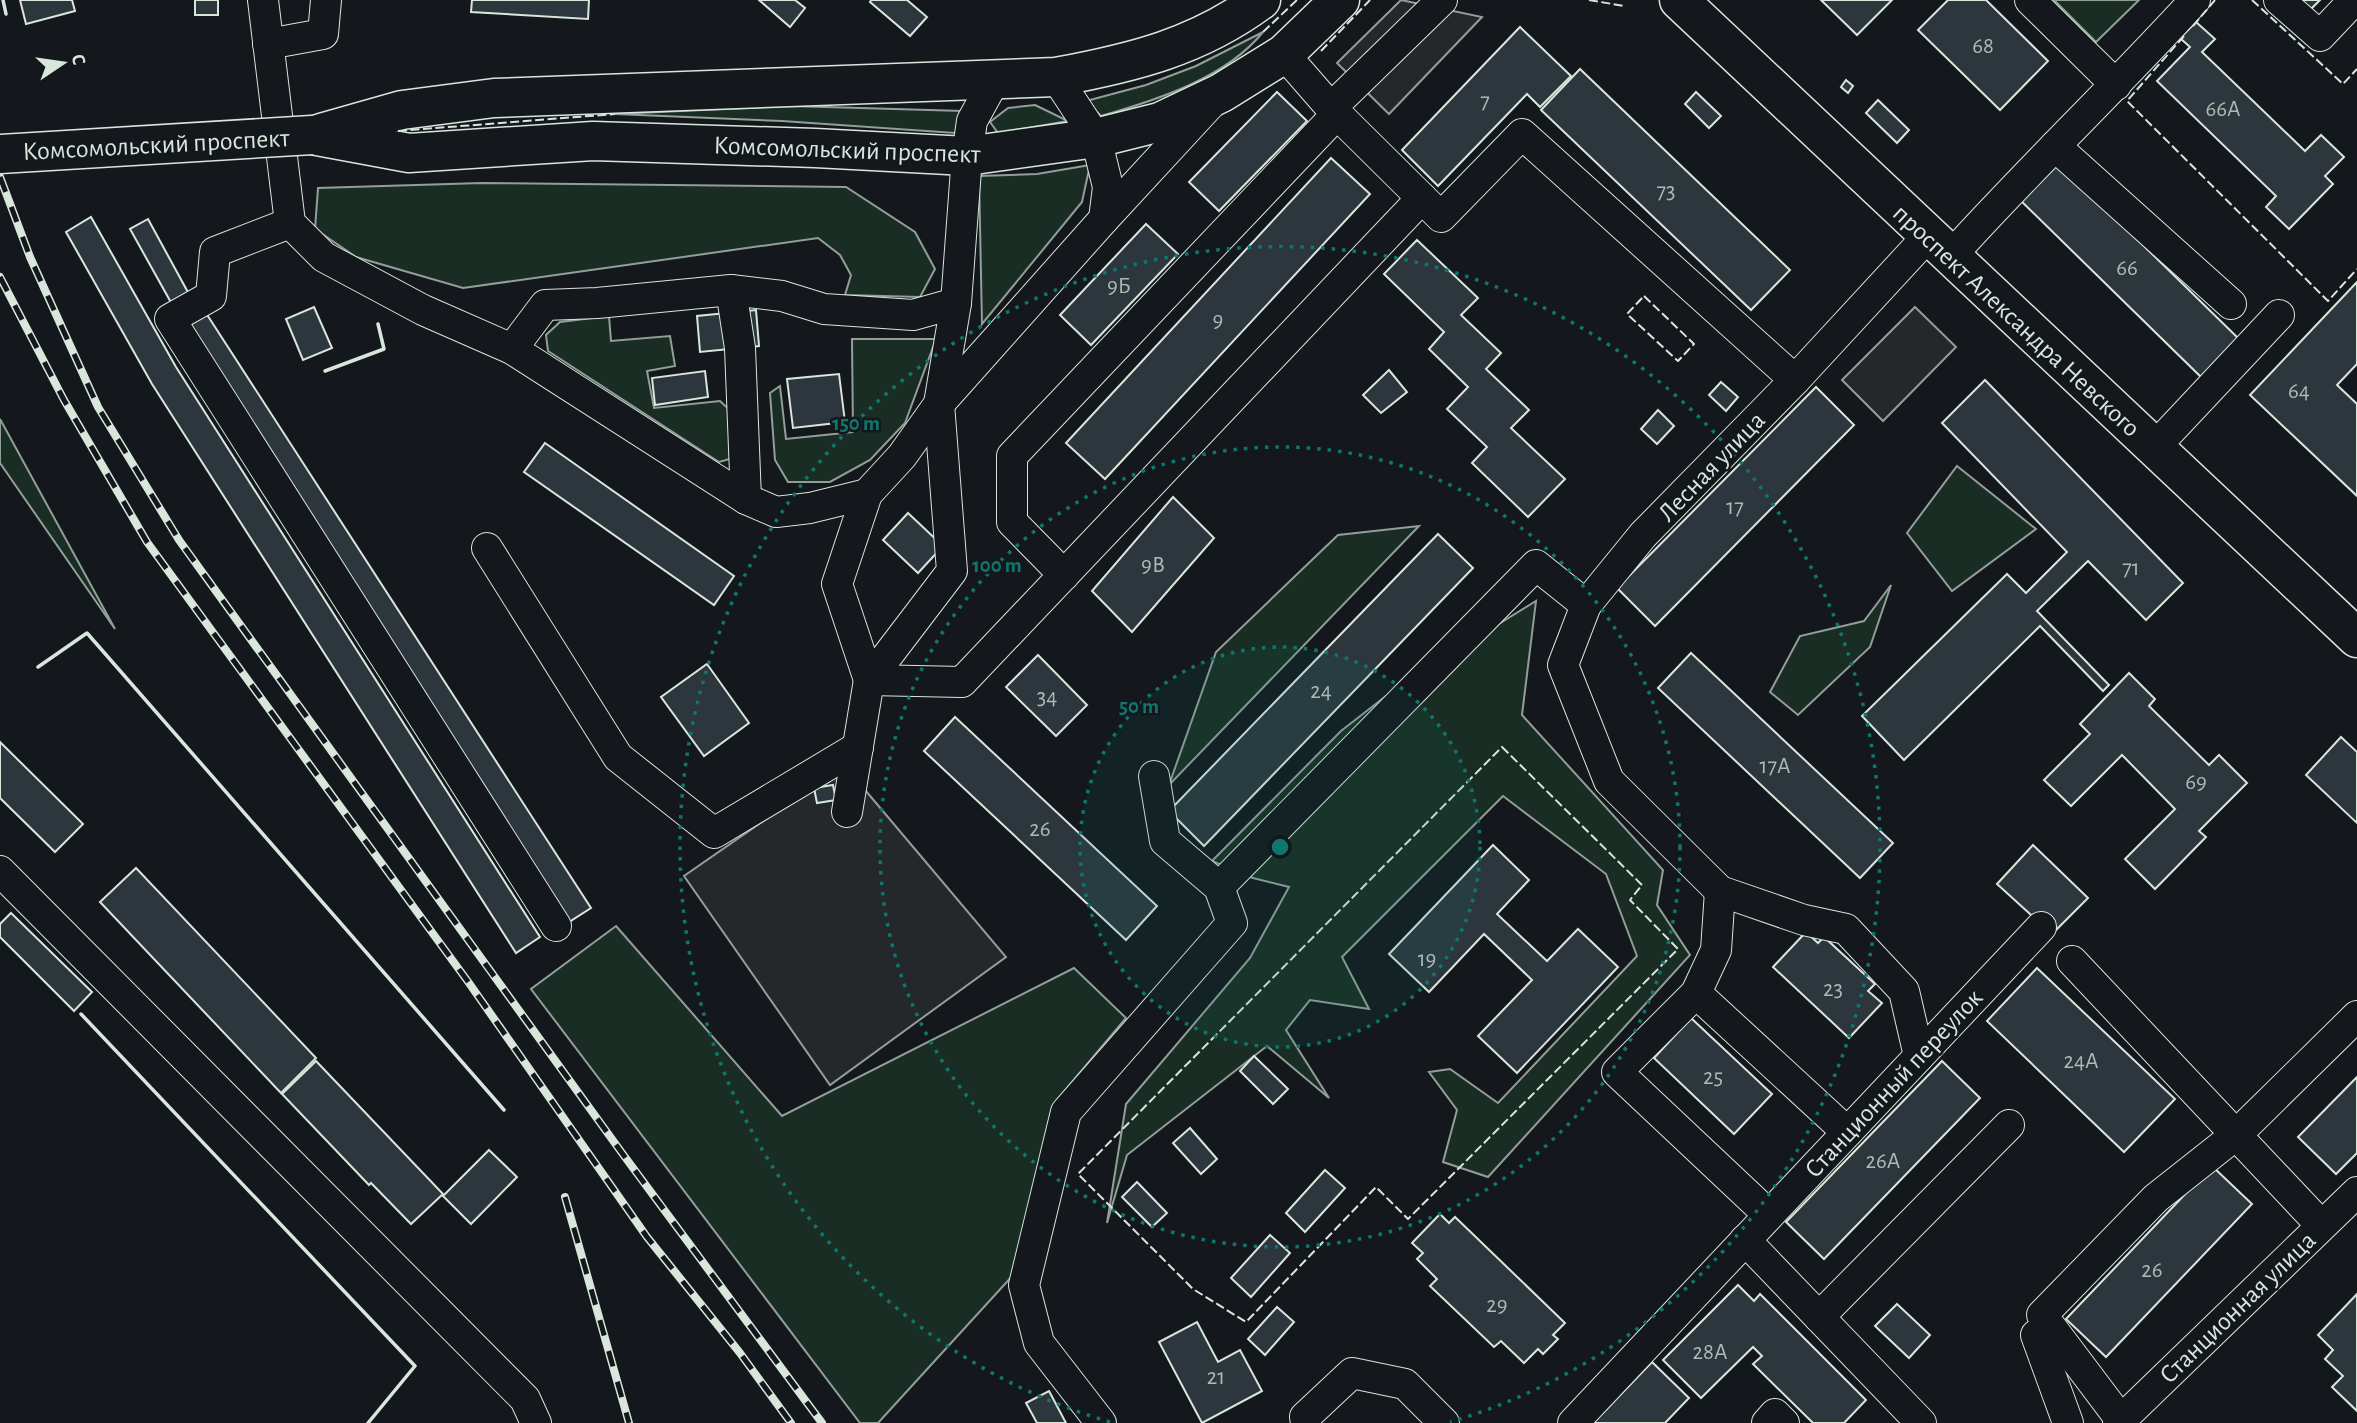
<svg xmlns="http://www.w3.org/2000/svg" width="2357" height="1423" font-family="'Alegreya Sans',sans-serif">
<rect width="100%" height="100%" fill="#14181c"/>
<g fill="#1a2d24" stroke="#939e99" stroke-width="2">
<path d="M 2054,0 L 2139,0 L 2096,42 Z"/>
<path d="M 1263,32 C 1226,78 1157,100 1101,116 L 1086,101 L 1146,85 L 1196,66 Z"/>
<path d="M 1035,105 L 1068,121 L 998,133 L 990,122 L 1008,108 Z"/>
<path d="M 791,106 L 963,111 L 955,133 L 782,121 L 615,114 Z"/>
<path d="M 1090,165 L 1082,202 L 982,324 L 979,176 L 1037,174 Z"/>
<path d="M 482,183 L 846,187 L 915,232 L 935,269 L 920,297 L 845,295 L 851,275 L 840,255 L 818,238 L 463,288 L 356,257 L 315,229 L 318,188 Z"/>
<path d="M 609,316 L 611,341 L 670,336 L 675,366 L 647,371 L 654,408 L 720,401 L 733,413 L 737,457 L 719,462 L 548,351 L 546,335 L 560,322 Z"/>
<path d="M 852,339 L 936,339 L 905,423 L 870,460 L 830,482 L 788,482 L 775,460 L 770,393 L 780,386 L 786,439 L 853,432 Z"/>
<path d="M 0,419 L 115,629 L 0,463 Z"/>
<path d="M 1957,466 L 2036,529 L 1952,591 L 1907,533 Z"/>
<path d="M 1419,526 L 1169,785 L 1216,652 L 1338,535 Z"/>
<path d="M 1891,585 L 1870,647 L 1798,715 L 1770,692 L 1800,636 L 1864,621 Z"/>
<path d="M 1536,601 L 1522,715 L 1663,870 L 1657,905 L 1690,955 L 1488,1177 L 1443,1162 L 1457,1110 L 1429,1072 L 1450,1069 L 1498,1103 L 1637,956 L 1606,874 L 1503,796 L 1342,957 L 1369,1009 L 1310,1000 L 1286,1030 L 1329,1098 L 1267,1046 L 1127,1155 L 1107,1223 L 1126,1104 L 1250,958 L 1289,887 L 1253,878 L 1212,861 L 1341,731 L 1400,685 Z"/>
<path d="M 616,926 L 782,1116 L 1074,968 L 1126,1018 L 1056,1101 L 1046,1239 L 878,1423 L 860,1423 L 531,989 Z"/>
</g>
<g fill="#24282b" stroke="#939e99" stroke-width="2">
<path d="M 1401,0 L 1482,17 L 1389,114 L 1337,63 Z"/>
<path d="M 1915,307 L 1956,347 L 1883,421 L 1842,380 Z"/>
<path d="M 844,765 L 1006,957 L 830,1085 L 684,876 Z"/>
</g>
<g fill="#2c363c" stroke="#d8e6dc" stroke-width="2">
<path d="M 20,0 L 72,0 L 75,11 L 26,24 Z"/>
<rect x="195" y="0" width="23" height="15"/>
<path d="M 472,0 L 589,0 L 588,19 L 471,12 Z"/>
<path d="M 759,0 L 795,0 L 805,8 L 790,27 Z"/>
<path d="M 871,0 L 907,0 L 927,17 L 910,36 L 870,2 Z"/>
<path d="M 1821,0 L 1892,0 L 1857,35 Z"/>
<path d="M 1948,0 L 1986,0 L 2048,61 L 2000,110 L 1918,30 Z"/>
<path d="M 2298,0 L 2320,0 L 2309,11 Z"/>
<path d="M 2196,22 L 2215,39 L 2202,52 L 2305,151 L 2321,135 L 2344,157 L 2325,176 L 2333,184 L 2289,229 L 2266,207 L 2276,196 L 2157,81 L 2190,47 L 2180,38 Z"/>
<path d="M 1520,27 L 1571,76 L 1540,107 L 1527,94 L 1438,186 L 1402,150 Z"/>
<path d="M 1580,69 L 1790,270 L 1751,310 L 1541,110 Z"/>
<path d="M 1846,80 L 1853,86 L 1848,93 L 1841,87 Z"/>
<path d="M 1277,92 L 1307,121 L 1219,211 L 1189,182 Z"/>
<path d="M 1696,92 L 1721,116 L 1709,128 L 1685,104 Z"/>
<path d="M 1878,100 L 1909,130 L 1897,143 L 1866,113 Z"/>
<path d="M 2053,157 L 2239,339 L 2201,377 L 2016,196 Z"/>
<path d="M 1331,158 L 1370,194 L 1105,479 L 1066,443 Z"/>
<path d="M 91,217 L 176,367 L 540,937 L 516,953 L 152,384 L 66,232 Z"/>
<path d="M 148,219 L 190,296 L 173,306 L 130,229 Z"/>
<path d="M 1146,224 L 1178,254 L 1091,345 L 1060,315 Z"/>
<path d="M 1417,240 L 1478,298 L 1461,315 L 1501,353 L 1486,369 L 1529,410 L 1511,428 L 1565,479 L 1528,517 L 1472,463 L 1487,447 L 1447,409 L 1468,387 L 1429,349 L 1444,332 L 1384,274 Z"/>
<path d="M 2357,282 L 2357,364 L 2337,385 L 2357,404 L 2357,496 L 2250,395 Z"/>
<path d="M 314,307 L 332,348 L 303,360 L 286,319 Z"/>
<path d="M 204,310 L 591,908 L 569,922 L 183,324 Z"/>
<path d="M 756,310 L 759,346 L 700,352 L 697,316 Z"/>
<path d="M 1389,370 L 1407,392 L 1381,413 L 1363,395 Z"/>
<path d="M 705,371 L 708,397 L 655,405 L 652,378 Z"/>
<path d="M 839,374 L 845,422 L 793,428 L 787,379 Z"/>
<path d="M 1985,380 L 2183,583 L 2146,620 L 2088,561 L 2037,611 L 2109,685 L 2103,691 L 2040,626 L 1904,760 L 1862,716 L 2007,574 L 2026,593 L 2067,552 L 1942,423 Z"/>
<path d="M 1721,382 L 1738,397 L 1726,411 L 1709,395 Z"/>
<path d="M 1816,387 L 1854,425 L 1655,626 L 1617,588 Z"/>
<path d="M 1658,410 L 1674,426 L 1657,444 L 1641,429 Z"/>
<path d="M 545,443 L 734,576 L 714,605 L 524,472 Z"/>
<path d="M 1173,497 L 1214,538 L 1132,632 L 1092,591 Z"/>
<path d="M 908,513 L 943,546 L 918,573 L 883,540 Z"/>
<path d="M 1438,534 L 1473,568 L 1204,846 L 1169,811 Z"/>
<path d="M 1691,653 L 1893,843 L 1860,878 L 1658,688 Z"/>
<path d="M 1038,655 L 1087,705 L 1056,736 L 1006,687 Z"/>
<path d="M 707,664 L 749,723 L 704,756 L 661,697 Z"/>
<path d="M 2129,673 L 2155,699 L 2149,706 L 2209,765 L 2219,755 L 2247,783 L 2199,831 L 2206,837 L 2155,889 L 2125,859 L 2175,809 L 2122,755 L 2071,806 L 2044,780 L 2090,734 L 2080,724 Z"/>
<path d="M 955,717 L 1157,906 L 1126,940 L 924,751 Z"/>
<path d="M 2341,737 L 2357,752 L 2357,823 L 2306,775 Z"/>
<path d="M 0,742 L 83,824 L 55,852 L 0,798 Z"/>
<path d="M 833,785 L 836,800 L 817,803 L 814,788 Z"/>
<path d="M 1493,845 L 1529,880 L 1497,914 L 1547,961 L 1578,929 L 1618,967 L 1517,1073 L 1478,1036 L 1532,980 L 1484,934 L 1429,992 L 1389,954 Z"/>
<path d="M 2033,845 L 2088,898 L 2052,934 L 1997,884 Z"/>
<path d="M 136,868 L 316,1058 L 281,1093 L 100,902 Z"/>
<path d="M 11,913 L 92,992 L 74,1011 L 0,937 L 0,924 Z"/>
<path d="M 1806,932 L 1818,943 L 1824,937 L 1875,984 L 1868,991 L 1882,1003 L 1849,1038 L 1773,967 Z"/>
<path d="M 2037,968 L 2175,1099 L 2124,1152 L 1987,1021 Z"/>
<path d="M 1691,1018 L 1772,1094 L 1734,1134 L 1654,1058 Z"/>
<path d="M 1254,1056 L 1288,1089 L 1273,1104 L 1240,1071 Z"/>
<path d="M 316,1061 L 443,1194 L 411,1224 L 371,1183 L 369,1185 L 282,1094 Z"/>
<path d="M 1942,1061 L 1980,1098 L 1824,1259 L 1786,1222 Z"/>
<path d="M 2357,1077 L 2357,1153 L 2336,1174 L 2298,1137 Z"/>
<path d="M 1190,1128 L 1217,1159 L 1201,1174 L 1173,1143 Z"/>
<path d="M 489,1150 L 517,1177 L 471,1224 L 443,1196 Z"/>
<path d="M 2212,1166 L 2252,1204 L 2106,1357 L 2066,1319 Z"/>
<path d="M 1325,1170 L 1345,1188 L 1305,1232 L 1286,1213 Z"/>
<path d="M 1137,1182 L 1167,1213 L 1152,1227 L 1122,1197 Z"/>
<path d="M 1440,1214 L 1449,1223 L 1455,1217 L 1565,1323 L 1553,1335 L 1558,1339 L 1543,1354 L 1538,1349 L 1524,1363 L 1501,1341 L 1494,1347 L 1430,1286 L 1437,1279 L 1417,1259 L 1423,1253 L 1412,1243 Z"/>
<path d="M 1270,1235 L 1290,1253 L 1251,1297 L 1231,1278 Z"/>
<path d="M 1738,1285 L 1754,1301 L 1760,1294 L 1866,1400 L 1844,1423 L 1813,1423 L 1753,1364 L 1762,1356 L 1753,1347 L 1701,1398 L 1663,1360 Z"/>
<path d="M 2357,1294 L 2357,1411 L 2332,1387 L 2343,1376 L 2325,1359 L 2333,1350 L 2318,1335 Z"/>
<path d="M 1897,1304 L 1930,1335 L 1909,1358 L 1875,1326 Z"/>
<path d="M 1277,1307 L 1294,1322 L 1265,1355 L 1248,1339 Z"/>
<path d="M 1197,1322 L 1218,1362 L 1240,1350 L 1262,1391 L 1202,1423 L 1159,1342 Z"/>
<path d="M 1652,1362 L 1689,1398 L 1665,1423 L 1593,1423 Z"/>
<path d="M 1049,1391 L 1066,1423 L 1037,1423 L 1026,1403 Z"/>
</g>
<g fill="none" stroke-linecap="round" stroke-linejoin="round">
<defs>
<g id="minor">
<path d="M 263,0 L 290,223 L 324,257 L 423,310 L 512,349 L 746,499 L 776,512 L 810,508 L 867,494"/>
<path d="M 2030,0 L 2116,85"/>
<path d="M 2279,0 L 2320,36 L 2354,0"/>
<path d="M 268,44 L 323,34 L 326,0"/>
<path d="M 1284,54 L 1331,108 L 1441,217 L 1522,134 L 1795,380"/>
<path d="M 1056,77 L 1096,138 L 1108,187 L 1104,219"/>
<path d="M 1331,108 L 1442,0"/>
<path d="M 2055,146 L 2231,304"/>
<path d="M 290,223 L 215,252 L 211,296 L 170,319 L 556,926"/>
<path d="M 731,290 L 740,348 L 746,499"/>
<path d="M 512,349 L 545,305 L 597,303 L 731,290 L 782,296 L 824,309 L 913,315 L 956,303"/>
<path d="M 2154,448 L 2279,315"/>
<path d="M 487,548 L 618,757 L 714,833 L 858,747"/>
<path d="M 1064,575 L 1012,522 L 1012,456 L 1337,114"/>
<path d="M 1586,605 L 1563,665 L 1609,781 L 1720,891 L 1804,920 L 1846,929 L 1904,991 L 1919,1056"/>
<path d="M 869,680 L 962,682 L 1422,198"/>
<path d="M 869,680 L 837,584 L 867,494 L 902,456 L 939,404 L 1104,219 L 1213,101"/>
<path d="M 847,812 L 869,680 L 952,571 L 939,404 L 956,303 L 967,156 L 972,121 L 994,81"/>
<path d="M 0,871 L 525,1399 L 536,1423"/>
<path d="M 1219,887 L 1536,565 L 1586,605 L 1643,535 L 1795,380 L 1928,236 L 1950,257 C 2029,169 2115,88 2195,0"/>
<path d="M 1720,891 L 1716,950 L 1696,993 L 1847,1132"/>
<path d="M 2072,961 L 2321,1225"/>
<path d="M 1696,993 L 1617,1072 L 1769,1215"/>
<path d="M 1745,1240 L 1921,1423"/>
<path d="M 1819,1317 L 2009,1125"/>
<path d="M 2036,1335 L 2068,1423"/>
<path d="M 2121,1420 L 2042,1315 L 2156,1198 L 2237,1134 L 2357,1016"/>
<path d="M 1101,1423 L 1039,1343 L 1024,1285 L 1066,1112 L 1232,923 L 1219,887 L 1165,841 L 1154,776"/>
<path d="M 1306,1423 L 1305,1417 L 1352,1373 L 1405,1384 L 1444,1423"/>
<path d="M 1573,1423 L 2041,927"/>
<path d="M 1767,1423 L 1775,1414 L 1784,1423"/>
<path d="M 2118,1423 L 2357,1192"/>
</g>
<g id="major">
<path d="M 1679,0 L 2357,638"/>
<path d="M 321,133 L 402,110 L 494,98 L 1056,77 C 1132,63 1198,47 1261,0"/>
<path d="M 312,135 L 409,153 L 593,141 L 815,148 L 967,156 L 1096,138 L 1160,122 L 1221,93 L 1284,54 L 1340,0"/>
</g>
</defs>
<use href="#minor" stroke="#d8e6dc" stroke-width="32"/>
<use href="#major" stroke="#d8e6dc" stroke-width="41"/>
<use href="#minor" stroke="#14181c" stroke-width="30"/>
<use href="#major" stroke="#14181c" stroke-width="38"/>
<defs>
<g id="rail">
<path d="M 0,177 L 30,257 L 98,407 L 179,540 L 622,1153 L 822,1423"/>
<path d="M 0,277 L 64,400 L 147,542 L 469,983 L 647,1237 L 740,1353 L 791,1423"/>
<path d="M 565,1197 L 629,1423"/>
</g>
</defs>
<use href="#rail" stroke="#d8e6dc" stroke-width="8"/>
<use href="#rail" stroke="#14181c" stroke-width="5" stroke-dasharray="16" stroke-linecap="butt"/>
<defs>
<path id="major-bridge" d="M 0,154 L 312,135"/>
</defs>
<use href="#major-bridge" stroke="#d8e6dc" stroke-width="41" stroke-linecap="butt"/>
<use href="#major-bridge" stroke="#14181c" stroke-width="38"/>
<g stroke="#d8e6dc" stroke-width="2" stroke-dasharray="9 3.5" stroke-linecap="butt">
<path d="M 1589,0 L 1624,6"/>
<path d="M 2252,0 L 2343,84 L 2357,69"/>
<path d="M 2193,26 L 2215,0"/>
<path d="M 1263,32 L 1297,0"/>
<path d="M 2184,36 L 2127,101 L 2328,301 L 2357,269"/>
<path d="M 1321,51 L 1370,0"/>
<path d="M 398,131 L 615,114"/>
<path d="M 1644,296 L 1694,344 L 1678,361 L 1627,314 Z"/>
<path d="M 1502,747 L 1642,885 L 1630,900 L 1678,949 L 1408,1219 L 1376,1187 L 1246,1322 L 1193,1289 L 1078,1174 Z"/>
</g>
<g stroke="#d8e6dc" stroke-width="3.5">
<path d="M 3,0 L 6,14"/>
<path d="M 325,371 L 384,349 L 378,324"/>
<path d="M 38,667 L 87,633 L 504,1110"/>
<path d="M 81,1014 L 415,1366 L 368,1423"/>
</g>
</g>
<circle cx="1280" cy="847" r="200" fill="#0f766e" fill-opacity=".12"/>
<g fill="none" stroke="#0f766e" stroke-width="3.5" stroke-dasharray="3.5 7">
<circle cx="1280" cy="847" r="200"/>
<circle cx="1280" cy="847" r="400"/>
<path d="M1110 1422A600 600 0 1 1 1450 1422"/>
</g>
<g text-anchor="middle" stroke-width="5" stroke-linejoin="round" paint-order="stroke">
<g font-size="23" fill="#adbab4">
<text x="1983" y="53">68</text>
<text x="1485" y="108">7</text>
<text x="2223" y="116">66А</text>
<text x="1666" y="198">73</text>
<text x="2127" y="275">66</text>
<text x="1119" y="293">9Б</text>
<text x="1218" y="327">9</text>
<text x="2299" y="398">64</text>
<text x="1735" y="514">17</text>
<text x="1153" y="572">9В</text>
<text x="2131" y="575">71</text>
<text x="1321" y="698">24</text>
<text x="1047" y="704">34</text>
<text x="1775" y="773">17А</text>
<text x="2196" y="789">69</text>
<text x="1040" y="836">26</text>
<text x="1427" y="966">19</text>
<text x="1833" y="996">23</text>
<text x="2081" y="1068">24А</text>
<text x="1713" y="1084">25</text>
<text x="1883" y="1168">26А</text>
<text x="2152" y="1277">26</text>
<text x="1497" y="1312">29</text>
<text x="1710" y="1359">28А</text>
<text x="1216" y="1384">21</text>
</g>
<g font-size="26" fill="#d8e6dc" stroke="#14181c">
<text transform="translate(156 144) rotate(-3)" y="9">Комсомольский проспект</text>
<text transform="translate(847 149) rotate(2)" y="9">Комсомольский проспект</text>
<text transform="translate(2017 320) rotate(43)" y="9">проспект Александра Невского</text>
<text transform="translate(1711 466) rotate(-46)" y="9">Лесная улица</text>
<text transform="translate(1893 1083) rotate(-47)" y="9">Станционный переулок</text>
<text transform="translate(2237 1307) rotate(-44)" y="9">Станционная улица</text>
</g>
</g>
<circle cx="1280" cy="847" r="10" fill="#0f766e" stroke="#14181c" stroke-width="3.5"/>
<g font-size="21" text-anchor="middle" font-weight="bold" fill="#0f766e" stroke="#14181c" stroke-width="5" stroke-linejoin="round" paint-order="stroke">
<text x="856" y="430">150 m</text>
<text x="997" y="572">100 m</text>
<text x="1139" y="713">50 m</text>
</g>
<g transform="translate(63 63) rotate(77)" stroke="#14181c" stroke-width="5" paint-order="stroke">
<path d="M0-5L12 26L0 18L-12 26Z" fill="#d8e6dc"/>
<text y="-10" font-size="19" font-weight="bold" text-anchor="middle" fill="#d8e6dc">С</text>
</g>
</svg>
